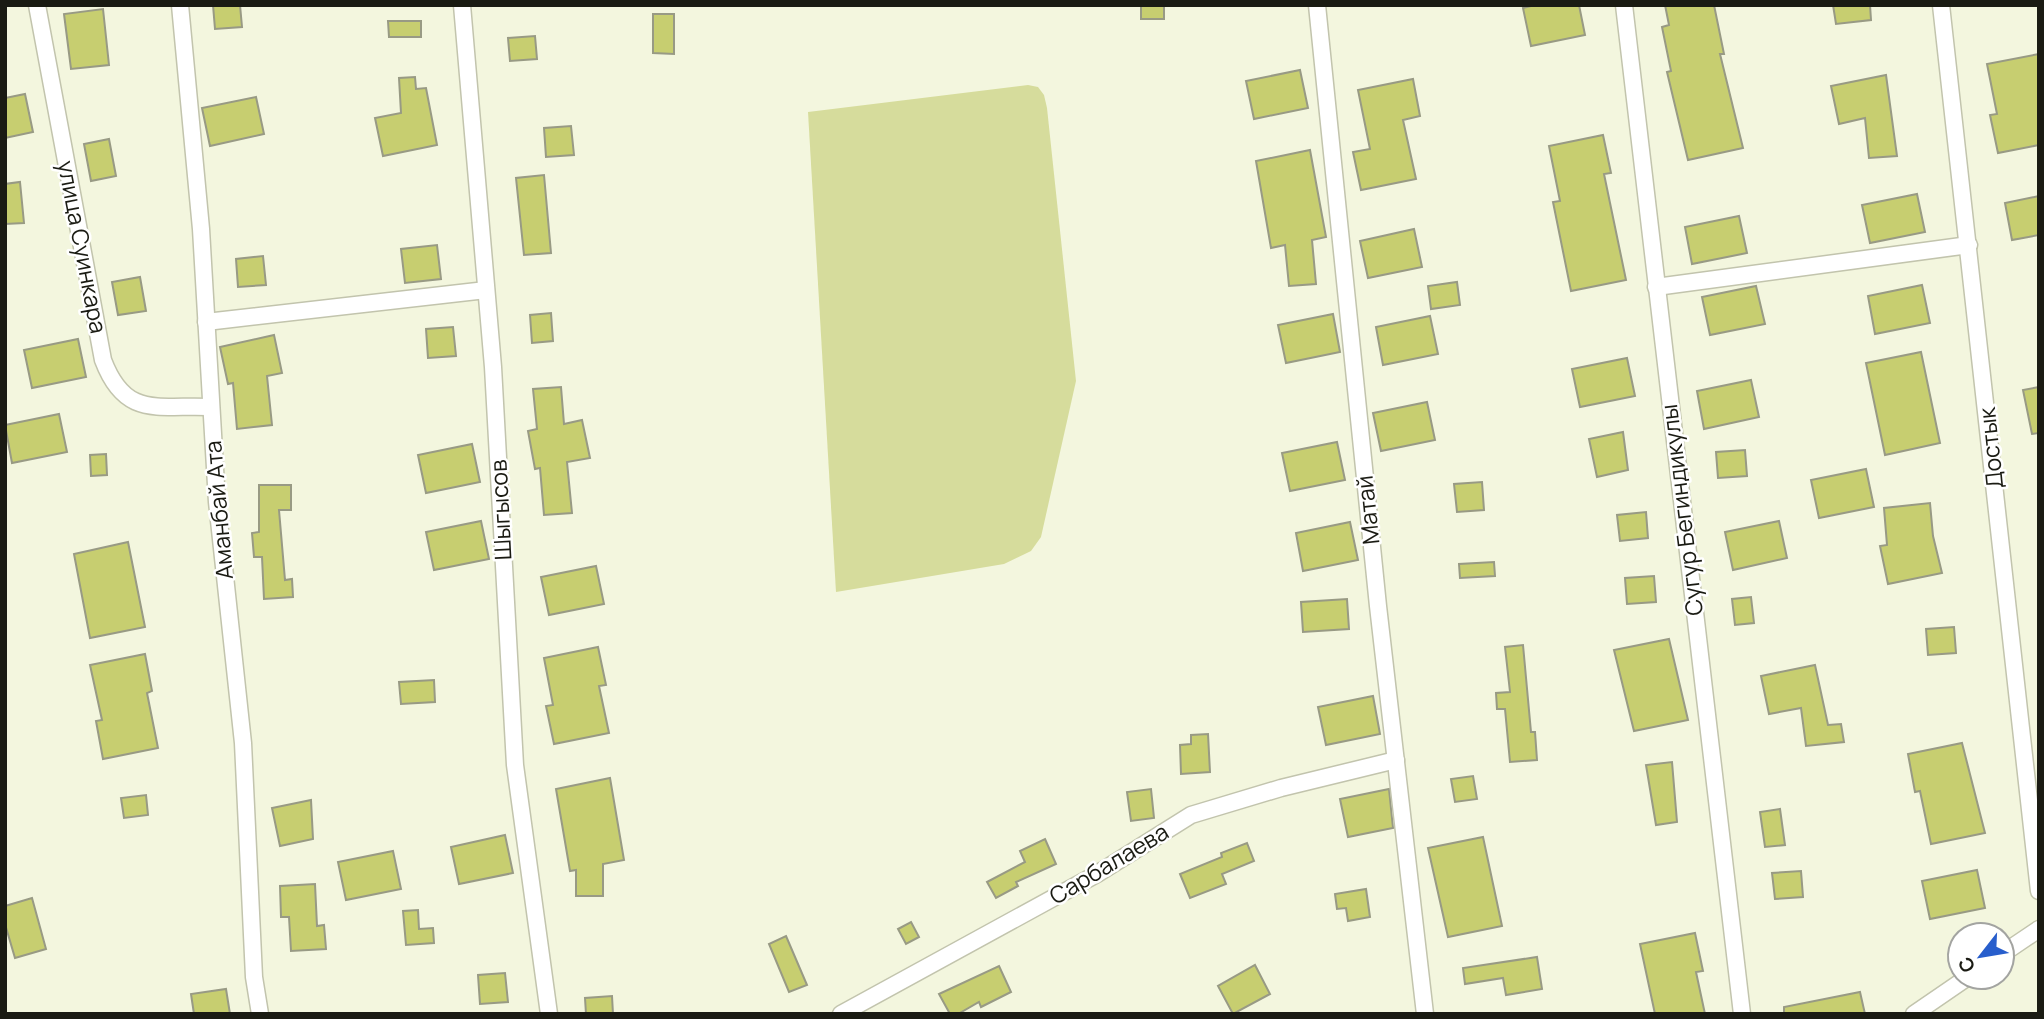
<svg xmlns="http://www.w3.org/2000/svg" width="2044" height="1019" font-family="Manrope,sans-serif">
<rect width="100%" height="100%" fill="#f3f6de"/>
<path fill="#d6dc9c" d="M 1028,85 L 1038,87 L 1044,95 L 1047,108 L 1076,381 L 1041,537 L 1031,551 L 1004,564 L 836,592 L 808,112 Z"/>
<g fill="#c7ce70" stroke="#989a84" stroke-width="2">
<path d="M 213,5 L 240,5 L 242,27 L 215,29 Z"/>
<rect x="1141" y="5" width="23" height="14"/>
<path d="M 1535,5 L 1579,5 L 1585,35 L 1531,46 L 1523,8 Z"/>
<path d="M 1665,5 L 1714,5 L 1724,54 L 1720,54 L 1743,148 L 1688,160 L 1667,72 L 1671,71 L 1662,27 L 1669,25 Z"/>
<path d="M 1833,5 L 1870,5 L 1871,20 L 1836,24 Z"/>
<path d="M 103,9 L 109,65 L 71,69 L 64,14 Z"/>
<path d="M 653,14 L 674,14 L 674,54 L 653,53 Z"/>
<path d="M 388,21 L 421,21 L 421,37 L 389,37 Z"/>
<path d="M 535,36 L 537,59 L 510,61 L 508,38 Z"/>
<path d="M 2039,54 L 2039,145 L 1998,153 L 1990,115 L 1997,114 L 1987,64 Z"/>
<path d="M 1300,70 L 1308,108 L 1254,119 L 1246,81 Z"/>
<path d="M 1886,75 L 1897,156 L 1869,158 L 1865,118 L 1839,124 L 1831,86 Z"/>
<path d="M 415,77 L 416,89 L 426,88 L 437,145 L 383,156 L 375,118 L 401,113 L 399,78 Z"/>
<path d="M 1413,79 L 1420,116 L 1403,120 L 1416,179 L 1361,190 L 1353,152 L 1370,149 L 1358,90 Z"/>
<path d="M 25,94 L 33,132 L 5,138 L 5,98 Z"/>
<path d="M 256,97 L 264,134 L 210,146 L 202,108 Z"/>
<path d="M 571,126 L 574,155 L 546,157 L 544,128 Z"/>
<path d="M 1603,135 L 1611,173 L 1604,174 L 1626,280 L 1571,291 L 1553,202 L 1560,201 L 1549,146 Z"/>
<path d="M 109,139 L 116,176 L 91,181 L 84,144 Z"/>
<path d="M 1310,150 L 1326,237 L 1312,240 L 1316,284 L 1289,286 L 1285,245 L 1271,248 L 1256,161 Z"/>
<path d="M 544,175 L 551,253 L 524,255 L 516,178 Z"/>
<path d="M 20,182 L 24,223 L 5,224 L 5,184 Z"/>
<path d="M 1917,194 L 1925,232 L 1870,243 L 1862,205 Z"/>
<path d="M 2039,196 L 2039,235 L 2012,240 L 2005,203 Z"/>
<path d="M 1739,216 L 1747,253 L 1692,264 L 1685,227 Z"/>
<path d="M 1414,229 L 1422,267 L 1368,278 L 1360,241 Z"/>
<path d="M 437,245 L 441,279 L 405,283 L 401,249 Z"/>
<path d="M 263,256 L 266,285 L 238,287 L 236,259 Z"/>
<path d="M 140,277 L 146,311 L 118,315 L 112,282 Z"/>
<path d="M 1457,282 L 1460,305 L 1431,309 L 1428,286 Z"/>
<path d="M 1922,285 L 1930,323 L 1875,334 L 1868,296 Z"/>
<path d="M 1756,286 L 1765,324 L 1710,335 L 1702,297 Z"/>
<path d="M 551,313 L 553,341 L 532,343 L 530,315 Z"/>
<path d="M 1333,314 L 1340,352 L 1286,363 L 1278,325 Z"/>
<path d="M 1430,316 L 1438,354 L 1383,365 L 1376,327 Z"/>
<path d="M 453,327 L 456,356 L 428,358 L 426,329 Z"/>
<path d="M 274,335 L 282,373 L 267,376 L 272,425 L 237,429 L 233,383 L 228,384 L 220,347 Z"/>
<path d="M 78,339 L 86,377 L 32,388 L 24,350 Z"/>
<path d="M 1921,352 L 1940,443 L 1885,455 L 1866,363 Z"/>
<path d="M 1627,358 L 1635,396 L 1580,407 L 1572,369 Z"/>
<path d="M 1751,380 L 1759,417 L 1704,429 L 1697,391 Z"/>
<path d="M 561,387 L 564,424 L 582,420 L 590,458 L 567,462 L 572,513 L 544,515 L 540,468 L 535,469 L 528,431 L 537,429 L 533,389 Z"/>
<path d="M 2039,387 L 2039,433 L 2032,434 L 2023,390 Z"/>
<path d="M 1427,402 L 1435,440 L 1381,451 L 1373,413 Z"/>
<path d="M 59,414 L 67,452 L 12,463 L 5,425 Z"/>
<path d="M 1623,432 L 1628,470 L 1597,477 L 1589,439 Z"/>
<path d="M 1337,442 L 1345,480 L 1290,491 L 1282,453 Z"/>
<path d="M 472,444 L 480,482 L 426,493 L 418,455 Z"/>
<path d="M 1745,450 L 1747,476 L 1718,478 L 1716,452 Z"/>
<path d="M 106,454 L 107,475 L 91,476 L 90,455 Z"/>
<path d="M 1866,469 L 1874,507 L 1819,518 L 1811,480 Z"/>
<path d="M 1482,482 L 1484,510 L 1457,512 L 1454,484 Z"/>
<path d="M 259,485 L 291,485 L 291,510 L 279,510 L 285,580 L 292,579 L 293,597 L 264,599 L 262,557 L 254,557 L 252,533 L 259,532 Z"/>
<path d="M 1930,503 L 1933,536 L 1942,573 L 1888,584 L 1880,546 L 1887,545 L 1884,508 Z"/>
<path d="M 1646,512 L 1648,538 L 1620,541 L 1617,515 Z"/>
<path d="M 481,521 L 489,559 L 434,570 L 426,532 Z"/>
<path d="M 1779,521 L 1787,558 L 1733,570 L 1725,532 Z"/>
<path d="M 1350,522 L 1358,560 L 1303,571 L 1296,533 Z"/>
<path d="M 128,542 L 145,627 L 90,638 L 74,554 Z"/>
<path d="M 1494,562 L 1495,576 L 1460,578 L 1459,564 Z"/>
<path d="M 596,566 L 604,604 L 549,615 L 541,577 Z"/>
<path d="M 1654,576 L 1656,602 L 1627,604 L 1625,578 Z"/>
<path d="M 1751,597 L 1754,623 L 1735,625 L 1732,599 Z"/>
<path d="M 1347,599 L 1349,629 L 1303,632 L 1301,602 Z"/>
<path d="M 1954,627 L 1956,653 L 1928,655 L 1926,629 Z"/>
<path d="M 1669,639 L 1688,720 L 1634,731 L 1614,650 Z"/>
<path d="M 1523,645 L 1531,732 L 1535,732 L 1537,760 L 1510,762 L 1505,709 L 1497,709 L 1496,693 L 1510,692 L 1505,647 Z"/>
<path d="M 598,647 L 606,685 L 599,686 L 609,733 L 554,744 L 546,706 L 553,705 L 544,658 Z"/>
<path d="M 145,654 L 152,691 L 147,693 L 158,748 L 103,759 L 96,721 L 102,720 L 90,665 Z"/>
<path d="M 1815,665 L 1828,725 L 1841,724 L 1844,742 L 1806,746 L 1801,708 L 1769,714 L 1761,676 Z"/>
<path d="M 434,680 L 435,702 L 401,704 L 399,682 Z"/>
<path d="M 1373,696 L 1380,734 L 1326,745 L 1318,707 Z"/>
<path d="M 1208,734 L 1210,772 L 1181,774 L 1180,745 L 1191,744 L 1191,735 Z"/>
<path d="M 1962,743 L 1985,833 L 1931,844 L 1920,791 L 1915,792 L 1908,754 Z"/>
<path d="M 1672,762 L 1677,822 L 1656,825 L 1646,765 Z"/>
<path d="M 1473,776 L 1477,799 L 1455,802 L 1451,779 Z"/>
<path d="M 610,778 L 624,860 L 603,864 L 603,896 L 576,896 L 576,870 L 570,871 L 556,789 Z"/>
<path d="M 1151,789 L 1154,818 L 1131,821 L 1127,792 Z"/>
<path d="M 1389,789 L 1393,828 L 1348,837 L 1340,799 Z"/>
<path d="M 146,795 L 148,815 L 124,818 L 121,798 Z"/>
<path d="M 311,800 L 313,839 L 280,846 L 272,808 Z"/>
<path d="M 1780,809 L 1785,845 L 1765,847 L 1760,812 Z"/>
<path d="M 505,835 L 513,873 L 459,884 L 451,847 Z"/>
<path d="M 1483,837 L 1502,926 L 1448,937 L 1428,848 Z"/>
<path d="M 1045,839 L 1056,864 L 1016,882 L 1018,886 L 996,898 L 987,882 L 1025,862 L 1020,851 Z"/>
<path d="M 1247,843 L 1254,861 L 1222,874 L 1226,884 L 1190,898 L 1180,874 L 1222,857 L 1221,853 Z"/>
<path d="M 393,851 L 401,889 L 346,900 L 338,862 Z"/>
<path d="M 1977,870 L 1985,908 L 1930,919 L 1922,881 Z"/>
<path d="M 1801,871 L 1803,897 L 1775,899 L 1772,873 Z"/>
<path d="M 315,884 L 317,926 L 324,925 L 326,949 L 291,951 L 289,917 L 281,917 L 280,886 Z"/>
<path d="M 1366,889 L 1370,917 L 1348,921 L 1346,908 L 1337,909 L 1335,894 Z"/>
<path d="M 32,898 L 46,949 L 15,958 L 5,924 L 5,906 Z"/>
<path d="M 418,910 L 419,929 L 433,928 L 434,943 L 406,945 L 403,911 Z"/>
<path d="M 911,922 L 919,937 L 906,944 L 898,929 Z"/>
<path d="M 1695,933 L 1703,971 L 1696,972 L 1705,1014 L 1655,1014 L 1640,944 Z"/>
<path d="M 786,936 L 807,985 L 789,992 L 769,944 Z"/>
<path d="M 1537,957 L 1542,989 L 1506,995 L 1503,978 L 1465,984 L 1463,968 Z"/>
<path d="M 1255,965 L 1270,994 L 1233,1014 L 1218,986 Z"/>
<path d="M 999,966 L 1011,992 L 981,1007 L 979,1002 L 958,1014 L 950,1014 L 939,994 Z"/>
<path d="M 505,973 L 508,1002 L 480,1004 L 478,975 Z"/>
<path d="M 226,989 L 230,1014 L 194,1014 L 191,994 Z"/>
<path d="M 1860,992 L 1865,1014 L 1784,1014 L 1784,1007 Z"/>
<path d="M 612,996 L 613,1014 L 586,1014 L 585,998 Z"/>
</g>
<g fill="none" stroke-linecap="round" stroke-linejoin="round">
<defs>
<g id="street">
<path d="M 37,5 L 103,360 C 125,418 156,405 209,407"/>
<path d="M 180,5 L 201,229 L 217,502 L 243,743 L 254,977 L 260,1014"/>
<path d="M 462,5 L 493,367 L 515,765 L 549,1014"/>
<path d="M 1317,5 L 1378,606 L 1425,1014"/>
<path d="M 1624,5 L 1742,1014"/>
<path d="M 1941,5 L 2039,891"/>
<path d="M 1656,287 L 1969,245"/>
<path d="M 206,322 L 486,290"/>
<path d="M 2002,954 L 2039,929"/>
<path d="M 841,1014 L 1097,874 L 1191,815 L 1281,788 L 1396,760"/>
<path d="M 1914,1014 L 1968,977"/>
</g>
</defs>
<use href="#street" stroke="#c2c4ad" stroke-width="19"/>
<use href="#street" stroke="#fff" stroke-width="16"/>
</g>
<g text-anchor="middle" stroke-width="5" stroke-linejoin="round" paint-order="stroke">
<g font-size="23" fill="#1a1b13" stroke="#fff">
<text transform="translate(82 247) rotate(79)" y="8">улица Суинкара</text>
<text transform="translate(1991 448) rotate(-96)" y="8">Достык</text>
<text transform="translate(219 510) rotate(-95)" y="8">Аманбай Ата</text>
<text transform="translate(501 510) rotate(-93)" y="8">Шыгысов</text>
<text transform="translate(1368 510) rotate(-96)" y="8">Матай</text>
<text transform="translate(1682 510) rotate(-97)" y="8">Сугур Бегиндикулы</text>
<text transform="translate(1109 864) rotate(-31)" y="8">Сарбалаева</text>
</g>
</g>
<rect width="2044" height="1019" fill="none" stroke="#1a1b13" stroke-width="14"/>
<g transform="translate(1981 956) rotate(239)"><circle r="33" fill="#ffffff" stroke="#a3a4a1" stroke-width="2"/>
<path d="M0-5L12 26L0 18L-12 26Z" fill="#285ecc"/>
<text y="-10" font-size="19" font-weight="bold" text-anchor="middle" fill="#1a1b13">С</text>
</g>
</svg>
